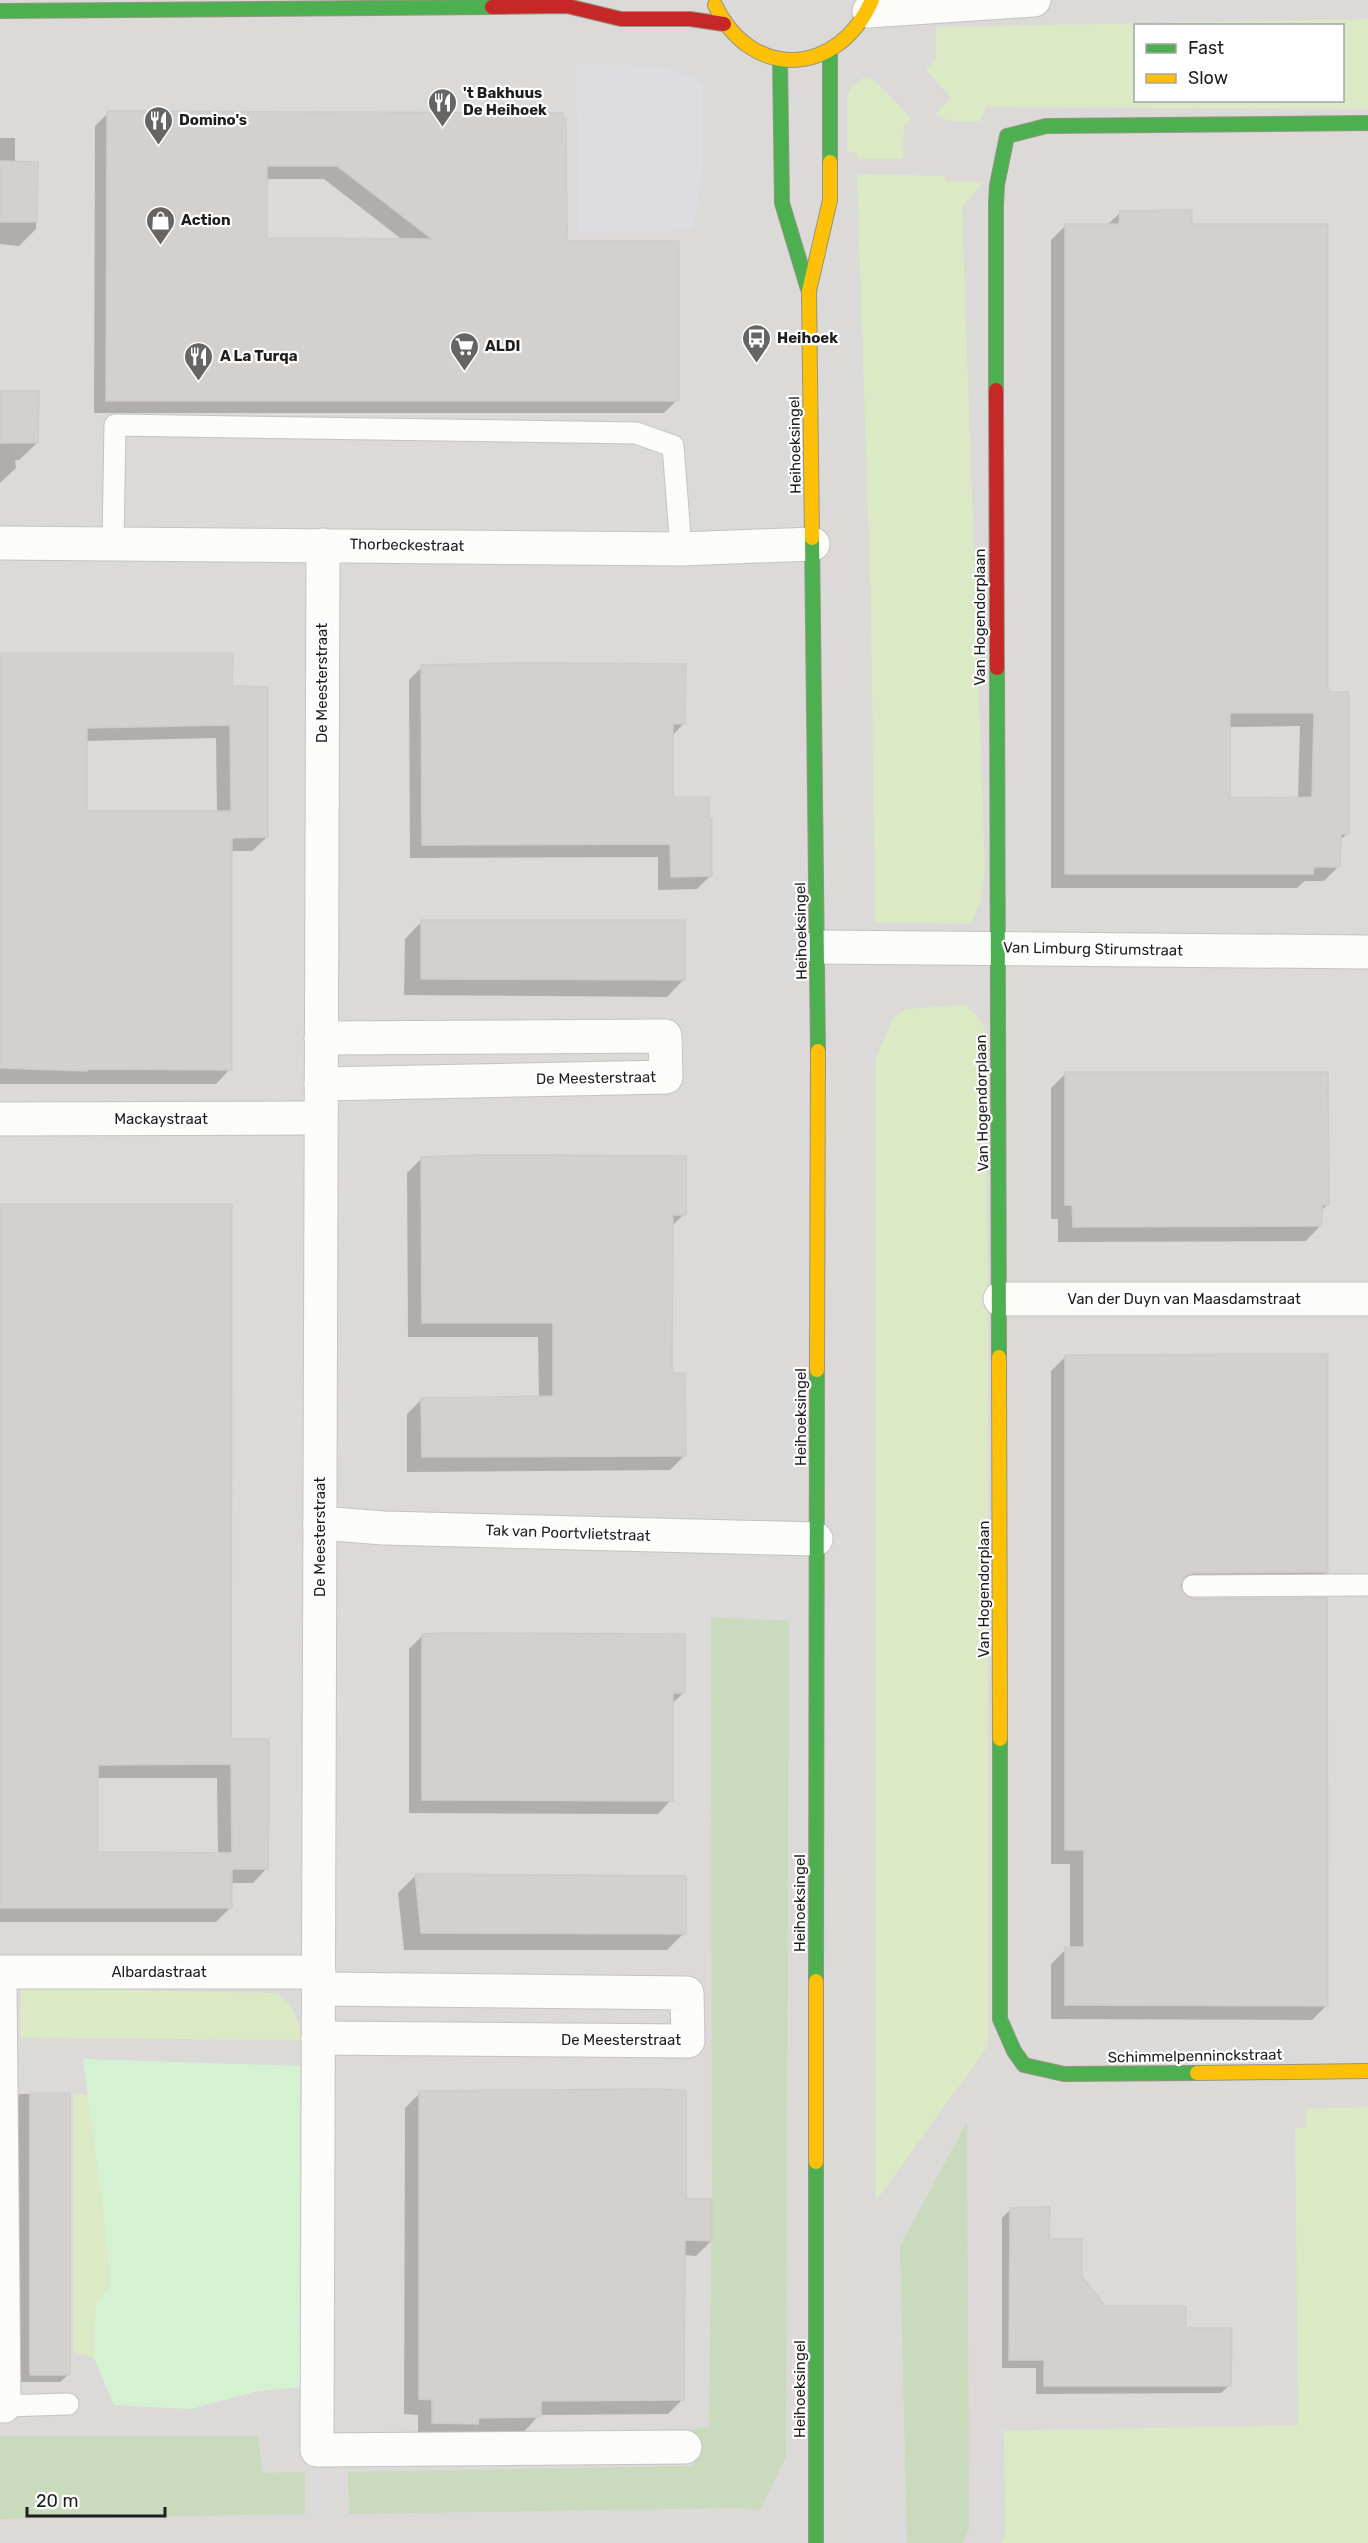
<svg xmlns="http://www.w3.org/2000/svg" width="1368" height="2543" font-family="Rubik,sans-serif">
<rect width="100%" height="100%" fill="#eceae7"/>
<path fill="#dbdad8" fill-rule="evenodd" d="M 0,0 L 1368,0 L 1368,2543 L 0,2543 ZM 1136,26 L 1342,26 L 1342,100 L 1136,100 Z"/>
<g fill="#dbe9c5" fill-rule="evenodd">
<path d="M 1368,19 L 1368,109 L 986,107 L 980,121 C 966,121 946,124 936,114 L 951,97 L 926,70 L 936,58 L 936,27 ZM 1136,26 L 1342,26 L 1342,100 L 1136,100 Z"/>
<path d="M 868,78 L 876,82 L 911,118 L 904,126 L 903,159 L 858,159 L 856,152 L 847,152 L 847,98 L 849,90 L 860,79 Z"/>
<path d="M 857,174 L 945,176 L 945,181 L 984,182 L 962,207 L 985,871 L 981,900 L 971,924 L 875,922 L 871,609 Z"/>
<path d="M 965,1005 L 978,1017 L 985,1029 L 988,1292 L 988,2046 L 876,2201 L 876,1058 L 892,1019 L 905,1009 Z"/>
<path d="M 21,1988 L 277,1993 C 294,2006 299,2019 301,2040 L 20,2038 Z"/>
<path d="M 73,2094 L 88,2095 L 106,2234 L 110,2285 L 95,2307 L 94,2358 L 73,2352 Z"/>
<path d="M 1368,2107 L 1368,2543 L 1002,2543 L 1005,2536 L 1004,2431 L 1298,2425 L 1295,2109 Z"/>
</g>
<g fill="#c9dbbc">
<path d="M 711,1617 L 789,1621 L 786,2457 L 760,2510 L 738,2508 L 349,2514 L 348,2472 L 694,2466 L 693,2429 L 709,2428 L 712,2199 Z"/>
<path d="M 967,2122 L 969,2529 L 963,2543 L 907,2543 L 900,2246 Z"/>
<path d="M 0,2436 L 258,2436 L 262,2473 L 305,2472 L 305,2514 L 0,2519 Z"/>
</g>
<path fill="#d4f2d2" d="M 83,2059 L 300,2066 L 301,2387 L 258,2391 L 191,2409 L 114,2405 L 94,2358 L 95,2307 L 110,2285 L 106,2234 Z"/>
<g fill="#dcdbda">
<path d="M 195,442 L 637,450 L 636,532 L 194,525 Z"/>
<path d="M 406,569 L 652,570 L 652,611 L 406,610 Z"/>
<path d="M 0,570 L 82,572 L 81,619 L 0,617 Z"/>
<path d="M 344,853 L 376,853 L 373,999 L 341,998 Z"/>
<path d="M 342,1122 L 374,1122 L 373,1240 L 341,1240 Z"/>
<path d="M 342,1336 L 375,1337 L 371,1454 L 339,1453 Z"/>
<path d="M 341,1607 L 377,1608 L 375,1738 L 339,1737 Z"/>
<path d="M 335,1801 L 374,1801 L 375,1960 L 337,1960 Z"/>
<path d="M 343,2062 L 376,2063 L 374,2417 L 341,2417 Z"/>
<path d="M 1110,2086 L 1306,2086 L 1306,2128 L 1110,2129 Z"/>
</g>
<path fill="#dddde1" d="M 576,65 L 665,66 L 703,83 L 703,169 L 693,230 L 579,233 Z"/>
<g fill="#0003" fill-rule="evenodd">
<path d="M 108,113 L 562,114 L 565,243 L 677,400 L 664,413 L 94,413 L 95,126 ZM 266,179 L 324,179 L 404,241 L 265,240 Z"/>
<path d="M 0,138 L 15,138 L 15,163 L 36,163 L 36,229 L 19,246 L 0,244 Z"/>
<path d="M 1121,212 L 1191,225 L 1327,694 L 1347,834 L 1339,841 L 1339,866 L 1324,881 L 1305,881 L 1297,888 L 1051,888 L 1051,240 L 1066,225 L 1107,225 ZM 1300,726 L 1298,799 L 1229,799 L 1228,727 Z"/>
<path d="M 0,392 L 37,443 L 19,460 L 15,460 L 16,468 L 0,483 Z"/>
<path d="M 0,654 L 231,688 L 267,837 L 252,851 L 230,851 L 230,1069 L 216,1084 L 0,1084 ZM 216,738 L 217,812 L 86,813 L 86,741 Z"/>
<path d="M 422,667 L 684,723 L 672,736 L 672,798 L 710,876 L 697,889 L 658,890 L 658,857 L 410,858 L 409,680 Z"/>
<path d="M 422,921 L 684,979 L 667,997 L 404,995 L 405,939 Z"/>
<path d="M 1066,1073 L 1328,1204 L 1321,1211 L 1320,1226 L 1306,1241 L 1058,1242 L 1058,1219 L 1051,1219 L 1051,1088 Z"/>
<path d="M 422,1158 L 684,1214 L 671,1227 L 671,1374 L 685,1455 L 670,1470 L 407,1472 L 407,1414 L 422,1399 L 539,1398 L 538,1337 L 408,1337 L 407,1173 Z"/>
<path d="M 0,1206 L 230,1741 L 267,1868 L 253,1883 L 230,1883 L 230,1908 L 216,1922 L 0,1922 ZM 97,1778 L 217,1778 L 218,1854 L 96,1854 Z"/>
<path d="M 1066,1356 L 1326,1572 L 1311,1587 L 1179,1587 L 1327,2005 L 1312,2020 L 1051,2019 L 1051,1964 L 1066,1949 L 1070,1949 L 1070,1864 L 1051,1864 L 1051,1371 Z"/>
<path d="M 422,1636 L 684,1692 L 672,1704 L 671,1800 L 658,1814 L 409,1813 L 409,1649 Z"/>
<path d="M 415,1876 L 684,1933 L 667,1950 L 404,1950 L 398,1893 Z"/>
<path d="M 420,2093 L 684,2200 L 711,2241 L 696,2256 L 684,2255 L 683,2399 L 668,2414 L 539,2415 L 524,2432 L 468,2432 L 418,2438 L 418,2415 L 404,2414 L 405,2108 Z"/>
<path d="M 20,2094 L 69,2094 L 69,2374 L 60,2382 L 15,2382 L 12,2102 Z"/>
<path d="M 1011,2209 L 1047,2241 L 1104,2307 L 1185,2330 L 1230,2385 L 1221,2393 L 1036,2394 L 1036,2368 L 1002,2368 L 1002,2218 Z"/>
</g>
<g fill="#d3d0cd" stroke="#cfcbc8" stroke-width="1.5" fill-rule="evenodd">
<path d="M 107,111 L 563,113 L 563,120 L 566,119 L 567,241 L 679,241 L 679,401 L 106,401 ZM 267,166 L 337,166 L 432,239 L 267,238 Z"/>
<path d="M 0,161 L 38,162 L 37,222 L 0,222 Z"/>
<path d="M 1192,210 L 1192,224 L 1328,224 L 1328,692 L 1349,692 L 1349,834 L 1341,834 L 1340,867 L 1314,867 L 1313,874 L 1065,874 L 1065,224 L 1119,224 L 1120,211 ZM 1230,713 L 1314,713 L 1312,797 L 1230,798 Z"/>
<path d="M 0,391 L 39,391 L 38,443 L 0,443 Z"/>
<path d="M 0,653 L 233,653 L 232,686 L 268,687 L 268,837 L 232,838 L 232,1070 L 87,1069 L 87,1071 L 0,1068 ZM 230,725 L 231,811 L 87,811 L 87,728 Z"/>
<path d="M 524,663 L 686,664 L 685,724 L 673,724 L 673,797 L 709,797 L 709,819 L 712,819 L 712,876 L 671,877 L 670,844 L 422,845 L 421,665 Z"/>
<path d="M 421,920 L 685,920 L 685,980 L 421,979 Z"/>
<path d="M 1065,1072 L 1328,1072 L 1329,1205 L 1322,1205 L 1322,1226 L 1073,1227 L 1072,1205 L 1065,1205 Z"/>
<path d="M 484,1155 L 686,1156 L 686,1215 L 673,1215 L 672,1373 L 685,1373 L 686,1456 L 422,1457 L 421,1398 L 553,1396 L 553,1323 L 422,1323 L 421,1157 Z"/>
<path d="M 0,1204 L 232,1204 L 231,1739 L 269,1739 L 269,1804 L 268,1869 L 232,1869 L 232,1908 L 0,1908 ZM 231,1764 L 232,1853 L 98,1852 L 98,1765 Z"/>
<path d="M 1328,1354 L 1328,1572 L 1193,1573 L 1186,1575 L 1180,1585 L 1182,1593 L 1193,1599 L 1327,1598 L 1328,2006 L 1065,2005 L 1065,1947 L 1084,1947 L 1084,1850 L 1065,1850 L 1065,1355 Z"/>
<path d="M 447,1633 L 685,1634 L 685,1693 L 673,1693 L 673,1801 L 422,1800 L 422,1634 Z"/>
<path d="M 415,1874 L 686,1876 L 686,1934 L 421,1933 Z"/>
<path d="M 661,2089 L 686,2091 L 686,2199 L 712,2199 L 712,2241 L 685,2240 L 684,2400 L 541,2401 L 541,2417 L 479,2418 L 478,2424 L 432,2423 L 432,2400 L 419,2399 L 419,2091 Z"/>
<rect x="30" y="2093" width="40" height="282"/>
<path d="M 1050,2207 L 1049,2239 L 1082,2239 L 1082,2277 L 1105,2306 L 1186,2306 L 1186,2328 L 1232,2328 L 1231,2386 L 1044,2386 L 1044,2360 L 1009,2360 L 1010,2208 Z"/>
</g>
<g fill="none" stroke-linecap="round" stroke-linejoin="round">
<defs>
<g id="lane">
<path d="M 113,543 L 115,425 L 636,433 L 673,446 L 681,549"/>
<path d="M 1193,1586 L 1368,1585"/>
<path d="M 4,2406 L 68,2404"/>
</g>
<g id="street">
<path d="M 869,11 L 1034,0"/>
<path d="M 0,543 L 681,549 L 813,544"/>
<path d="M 323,545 L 317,2450 L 685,2447"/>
<path d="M 818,947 L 1368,952"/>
<path d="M 321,1084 L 666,1077 L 665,1036 L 321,1038"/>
<path d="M 0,1119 L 321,1118"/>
<path d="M 1000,1299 L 1368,1299"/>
<path d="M 320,1523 L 384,1528 L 816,1539"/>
<path d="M 0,1972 L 319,1972"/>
<path d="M 0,1983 L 4,2406 L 0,2406"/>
<path d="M 318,2038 L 688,2041 L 687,1993 L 319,1989"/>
</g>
<g id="fast">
<path d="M 0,11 L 492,7"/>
<path d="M 830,51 L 830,162"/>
<path d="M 780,60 L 782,203 L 808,289"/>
<path d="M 996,390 L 996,204 L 997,185 L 1007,136 L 1046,126 L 1368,123"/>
<path d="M 812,538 L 818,1051"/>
<path d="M 997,668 L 999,1357"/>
<path d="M 1000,1739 L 1000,2019 L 1014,2051 L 1024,2065 L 1064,2074 L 1197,2073"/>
<path d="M 816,1981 L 817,1370"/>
<path d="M 816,2162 L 816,2543"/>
</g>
<g id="slow">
<path d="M 715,5 C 752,82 839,76 872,0"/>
<path d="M 812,538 L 809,291 L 830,200 L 830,162"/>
<path d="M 999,1357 L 1000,1739"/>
<path d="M 817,1370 L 818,1051"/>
<path d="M 816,1981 L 816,2162"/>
<path d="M 1197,2073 L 1368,2071"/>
</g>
<g id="jam">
<path d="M 492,7 L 567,6 L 621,19 L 690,19 L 724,24"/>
<path d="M 996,390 L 997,668"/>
</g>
</defs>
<use href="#lane" stroke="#c5c4c3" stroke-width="23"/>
<use href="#street" stroke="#c5c4c3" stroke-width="35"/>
<use href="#fast" stroke="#96957f" stroke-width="16"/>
<use href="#slow" stroke="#96957f" stroke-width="16"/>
<use href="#jam" stroke="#96957f" stroke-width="16"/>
<use href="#lane" stroke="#fcfcfb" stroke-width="21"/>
<use href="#street" stroke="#fcfcfb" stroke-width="33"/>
<use href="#fast" stroke="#4caf50" stroke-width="14"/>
<use href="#slow" stroke="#ffc107" stroke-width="14"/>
<use href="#jam" stroke="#c62828" stroke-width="14"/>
</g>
<defs>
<symbol id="restaurant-pin" viewBox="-11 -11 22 30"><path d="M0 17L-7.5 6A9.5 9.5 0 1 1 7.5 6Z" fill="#666564" stroke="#fff"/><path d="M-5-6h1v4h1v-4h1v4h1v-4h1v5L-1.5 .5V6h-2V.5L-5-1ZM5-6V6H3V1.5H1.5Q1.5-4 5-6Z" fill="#fff"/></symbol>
<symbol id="shop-pin" viewBox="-11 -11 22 30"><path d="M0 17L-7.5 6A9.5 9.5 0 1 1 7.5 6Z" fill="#666564" stroke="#fff"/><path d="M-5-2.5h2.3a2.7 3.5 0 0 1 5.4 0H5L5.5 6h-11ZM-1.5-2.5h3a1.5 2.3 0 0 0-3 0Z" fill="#fff"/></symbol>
<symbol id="bus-pin" viewBox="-11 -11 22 30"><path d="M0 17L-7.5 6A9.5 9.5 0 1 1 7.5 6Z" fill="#666564" stroke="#fff"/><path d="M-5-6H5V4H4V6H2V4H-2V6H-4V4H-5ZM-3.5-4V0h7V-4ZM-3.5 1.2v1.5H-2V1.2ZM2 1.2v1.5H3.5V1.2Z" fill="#fff"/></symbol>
<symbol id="supermarket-pin" viewBox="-11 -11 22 30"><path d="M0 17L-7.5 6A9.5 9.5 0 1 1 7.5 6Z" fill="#666564" stroke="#fff"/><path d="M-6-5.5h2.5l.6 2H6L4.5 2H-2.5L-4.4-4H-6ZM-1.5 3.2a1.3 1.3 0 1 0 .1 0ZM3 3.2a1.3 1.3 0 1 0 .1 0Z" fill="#fff"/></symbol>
</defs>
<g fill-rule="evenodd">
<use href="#restaurant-pin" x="426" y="86" width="33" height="45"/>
<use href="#restaurant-pin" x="142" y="104" width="33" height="45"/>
<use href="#shop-pin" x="144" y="204" width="33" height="45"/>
<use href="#bus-pin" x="740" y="322" width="33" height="45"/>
<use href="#supermarket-pin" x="448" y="330" width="33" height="45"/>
<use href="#restaurant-pin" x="182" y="340" width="33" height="45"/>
</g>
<g text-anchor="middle" stroke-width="4.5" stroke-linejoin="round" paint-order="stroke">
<g font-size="15" font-weight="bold" fill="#1e1e1e" stroke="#fff" text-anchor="start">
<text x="463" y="98">'t Bakhuus<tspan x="463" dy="17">De Heihoek</tspan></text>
<text x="179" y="125">Domino's</text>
<text x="181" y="225">Action</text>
<text x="777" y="343">Heihoek</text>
<text x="485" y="351">ALDI</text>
<text x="220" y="361">A La Turqa</text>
</g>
<g font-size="15" fill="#1e1e1e" stroke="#fff">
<text transform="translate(795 445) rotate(-91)" y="5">Heihoeksingel</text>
<text transform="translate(407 545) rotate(1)" y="5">Thorbeckestraat</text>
<text transform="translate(980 617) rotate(-90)" y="5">Van Hogendorplaan</text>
<text transform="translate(322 683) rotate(-90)" y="5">De Meesterstraat</text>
<text transform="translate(801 931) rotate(-91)" y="5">Heihoeksingel</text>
<text transform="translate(1093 949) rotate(1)" y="5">Van Limburg Stirumstraat</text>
<text transform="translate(596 1078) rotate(-1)" y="5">De Meesterstraat</text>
<text transform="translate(982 1103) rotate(-91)" y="5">Van Hogendorplaan</text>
<text x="161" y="1124">Mackaystraat</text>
<text x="1184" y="1304">Van der Duyn van Maasdamstraat</text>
<text transform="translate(801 1417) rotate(-90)" y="5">Heihoeksingel</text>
<text transform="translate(568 1533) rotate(2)" y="5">Tak van Poortvlietstraat</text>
<text transform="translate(320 1537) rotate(-90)" y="5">De Meesterstraat</text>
<text transform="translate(984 1589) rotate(-90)" y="5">Van Hogendorplaan</text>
<text transform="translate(800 1903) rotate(-90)" y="5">Heihoeksingel</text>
<text x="159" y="1977">Albardastraat</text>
<text x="621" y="2045">De Meesterstraat</text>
<text transform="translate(1195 2056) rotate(-1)" y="5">Schimmelpenninckstraat</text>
<text transform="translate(800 2389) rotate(-90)" y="5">Heihoeksingel</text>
</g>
</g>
<rect x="1134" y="24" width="210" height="78" fill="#ffffff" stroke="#a5a5a5" stroke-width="1.5"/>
<rect x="1146" y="44" width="30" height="9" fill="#4caf50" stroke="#a5a5a5" stroke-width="1.5"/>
<text x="1188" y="54" font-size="18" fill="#1e1e1e">Fast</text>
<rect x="1146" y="74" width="30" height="9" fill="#ffc107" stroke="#a5a5a5" stroke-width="1.5"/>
<text x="1188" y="84" font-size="18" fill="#1e1e1e">Slow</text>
<path d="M27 2507v9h138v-9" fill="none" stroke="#1e1e1e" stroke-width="3"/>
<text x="36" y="2507" font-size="18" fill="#1e1e1e" stroke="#ffffff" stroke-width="4.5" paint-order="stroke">20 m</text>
</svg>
